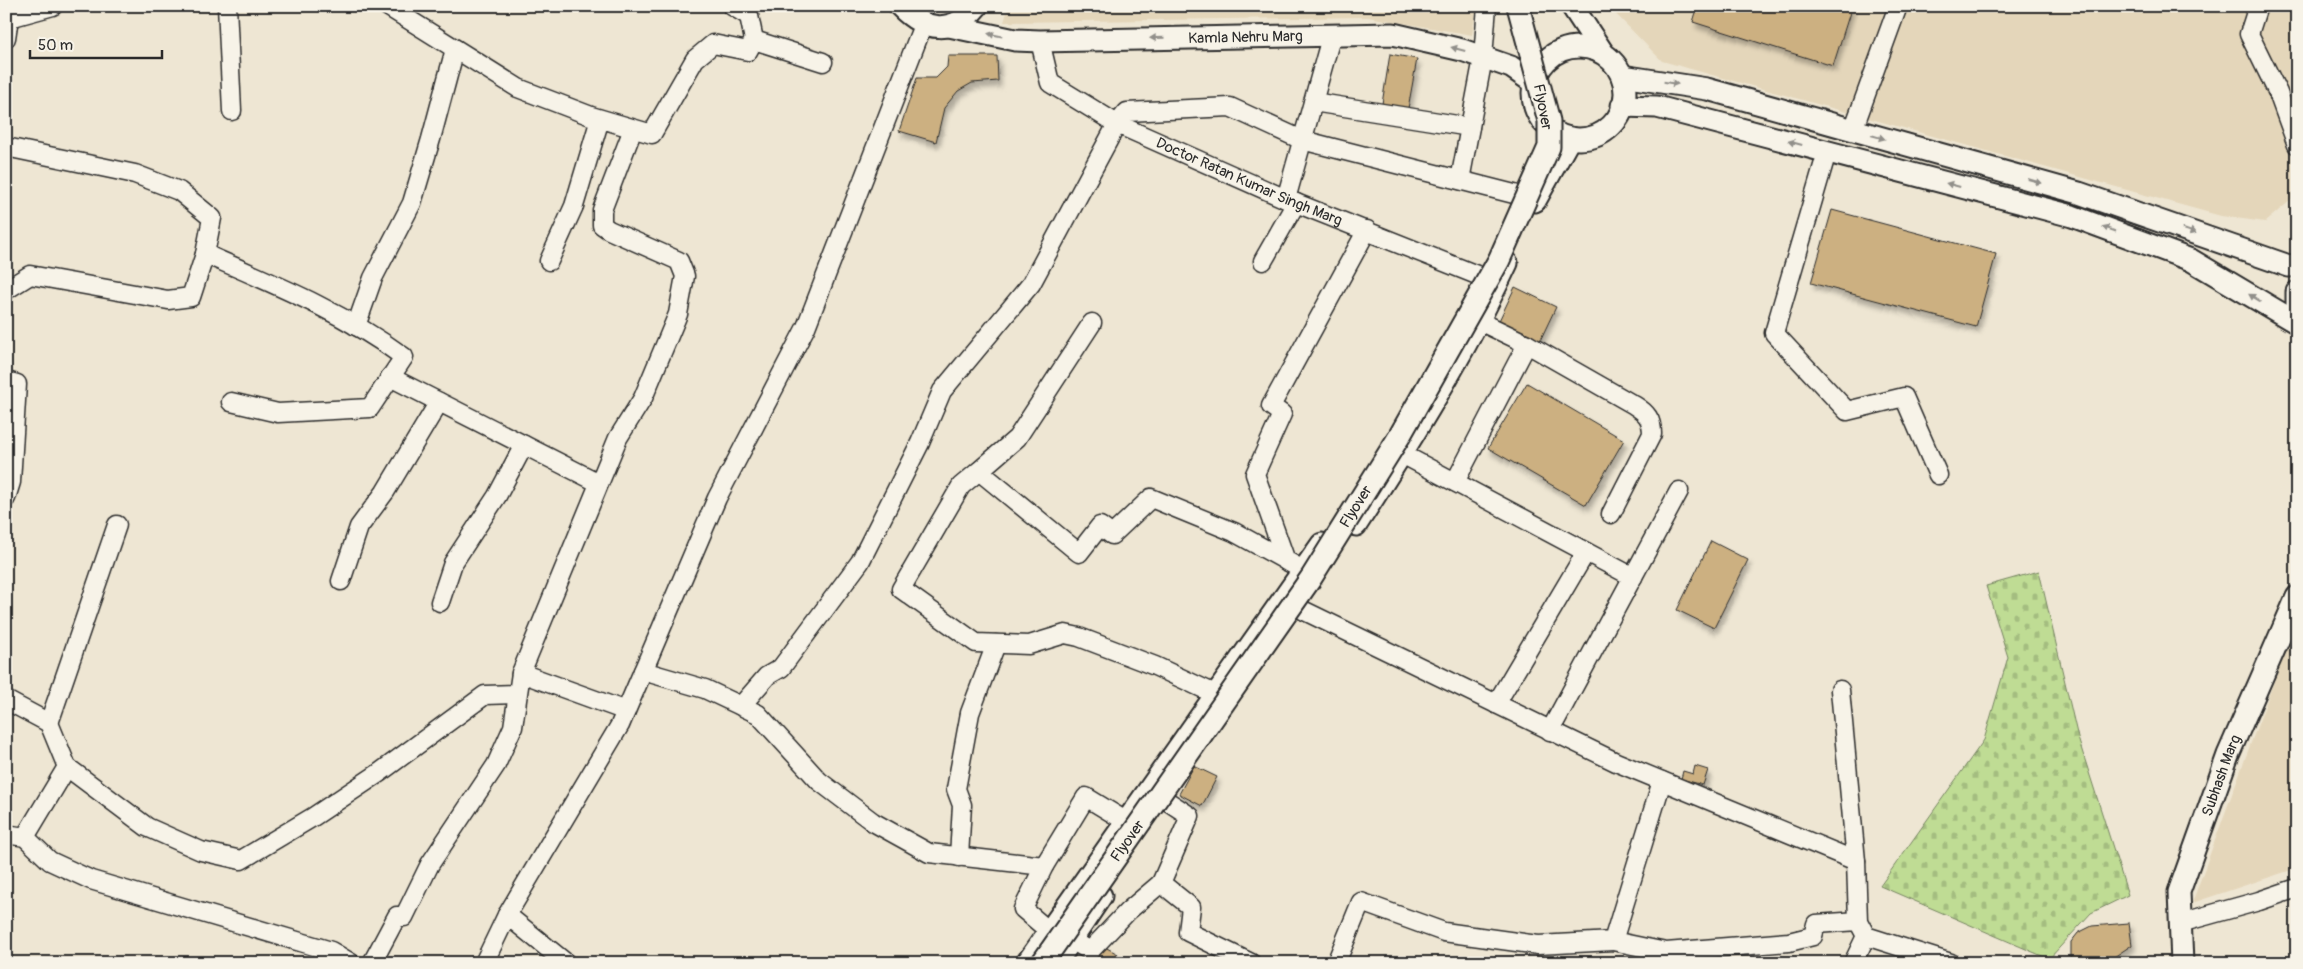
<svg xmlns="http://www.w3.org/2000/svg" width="2303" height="969" font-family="Pangolin,sans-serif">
<defs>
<pattern id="cemetery-stones" width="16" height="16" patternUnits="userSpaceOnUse" patternTransform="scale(1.25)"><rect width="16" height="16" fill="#bfdc94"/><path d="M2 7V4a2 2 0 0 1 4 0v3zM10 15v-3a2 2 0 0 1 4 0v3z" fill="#a4bd80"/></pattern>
<filter id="shadow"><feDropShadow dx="3" dy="5.5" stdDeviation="2.5" flood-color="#0004"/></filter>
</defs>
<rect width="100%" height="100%" fill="#eee6d3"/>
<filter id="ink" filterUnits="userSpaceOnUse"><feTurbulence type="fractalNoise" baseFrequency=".02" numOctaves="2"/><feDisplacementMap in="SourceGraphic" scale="10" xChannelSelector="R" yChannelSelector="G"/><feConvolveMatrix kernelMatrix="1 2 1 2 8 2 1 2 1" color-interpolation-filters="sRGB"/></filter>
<g filter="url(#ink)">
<g fill="#e4d6ba">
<path d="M 1009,6 L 1477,6 L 1472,35 L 1368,17 L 1004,22 Z"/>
<path d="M 1608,6 L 2297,6 L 2297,195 L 2265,222 L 2221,216 L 1662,61 Z"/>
<path d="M 2297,620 L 2297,868 L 2192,903 L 2239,775 Z"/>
</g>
<path fill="url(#cemetery-stones)" stroke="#758460" d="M 2039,571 L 2078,738 L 2128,895 L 2091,913 L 2049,959 L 1880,886 L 1984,740 L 2008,657 L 1986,586 Z"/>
<g fill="#ccb081" stroke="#2b2b2b" filter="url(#shadow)">
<path d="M 1698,6 L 1852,6 L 1833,66 L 1693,22 Z"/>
<path d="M 1390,54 L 1417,59 L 1407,114 L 1381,110 Z"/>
<path d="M 948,56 L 997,56 L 998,81 L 972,83 L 958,91 L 944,108 L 936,142 L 899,131 L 917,78 L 936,78 L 947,67 Z"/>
<path d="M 1832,210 L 1996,254 L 1976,327 L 1811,283 Z"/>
<path d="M 1515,287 L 1556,307 L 1537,347 L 1496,327 Z"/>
<path d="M 1527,383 L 1624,440 L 1586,505 L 1488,448 Z"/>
<path d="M 1711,541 L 1748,560 L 1714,628 L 1677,610 Z"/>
<path d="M 1194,766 L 1217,777 L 1202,806 L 1179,794 Z"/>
<path d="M 1695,766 L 1708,770 L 1703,785 L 1681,779 L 1683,771 L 1693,774 Z"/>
<path d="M 2129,923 L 2132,945 L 2105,963 L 2074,963 L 2071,956 L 2071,942 L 2078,933 L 2092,926 Z"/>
<path d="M 1103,946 L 1118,954 L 1113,963 L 1093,963 Z"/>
</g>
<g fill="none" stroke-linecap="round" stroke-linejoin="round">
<defs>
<g id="minor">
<path d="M 227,6 L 232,111"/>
<path d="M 387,6 L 518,88 L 591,116 L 652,134 L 695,59 L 713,44 L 748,51 L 754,40 L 823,62"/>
<path d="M 732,6 L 749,16 L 754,40"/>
<path d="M 2258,6 L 2249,34 L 2278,93 L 2297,145"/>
<path d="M 6,19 L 53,6"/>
<path d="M 6,38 L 9,18"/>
<path id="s1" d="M 1040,41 L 1050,83 L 1117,124 L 1286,199 L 1497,283"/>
<path d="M 1313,102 L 1470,127"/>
<path d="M 1853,130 L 1898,6"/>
<path d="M 6,147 L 135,174 L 179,191 L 212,218 L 205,254 L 191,297 L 168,300 L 30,275 L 6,290"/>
<path d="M 1827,152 L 1774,333 L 1847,411 L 1904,397 L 1938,475"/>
<path d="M 1460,180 L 1483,58 L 1487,6"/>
<path d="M 1286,199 L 1332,34"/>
<path d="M 205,254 C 274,284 343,312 404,357 L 370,408 L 278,413 L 231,402"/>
<path d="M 549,261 L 574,206 L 600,119"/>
<path d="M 1263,261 L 1296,203"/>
<path d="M 1479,321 L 1527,344"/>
<path d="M 1092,323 L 1017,438 L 979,471 L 1079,553 L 1100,526 L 1112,535 L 1151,498 L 1234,532 L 1314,576"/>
<path d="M 356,326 L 373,278 L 412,203 L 431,139 L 455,49"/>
<path d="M 390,377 L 599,483"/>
<path d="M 6,381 L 17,384 L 11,482 L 6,498"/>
<path d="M 1402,454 L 1633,577"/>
<path d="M 979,471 L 961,486 L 901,589 L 976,643 L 1029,645 L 1065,634 L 1079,637 L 1155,666 L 1215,694"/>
<path d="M 1455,482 L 1527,344 L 1634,405 C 1647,413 1652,419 1652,434 L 1611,514"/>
<path d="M 1286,561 L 1255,474 L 1282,414 L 1271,406 L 1367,230"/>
<path d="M 341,581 L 359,527 L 385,492 L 439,402"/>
<path d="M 1282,600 L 1616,762 L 1856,861"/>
<path d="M 440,602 L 453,563 L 497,496 L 524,445"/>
<path d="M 643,671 L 705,689 L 758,714 L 819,781 L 873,822 L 929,853 L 1044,866"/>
<path d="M 521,673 L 626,711"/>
<path d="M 1840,690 L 1856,861 L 1858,921 L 1866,936 L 1951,963"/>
<path d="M 6,700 L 49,723 L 67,767 L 147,827 L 201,851 L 241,860 L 313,817 L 379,773 L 485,695 L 516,694"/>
<path d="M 1496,704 L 1586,552"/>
<path d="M 741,706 L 767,676 L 781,668 L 860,562 L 920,443 L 942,391 L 1031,284 L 1117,124 L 1127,112 L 1230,107 L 1302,140 L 1518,195"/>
<path d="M 49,723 L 117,525"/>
<path d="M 1550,731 L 1679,491"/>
<path d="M 1149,789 L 1190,816 L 1161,883 L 1191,907 L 1188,932 L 1251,963"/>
<path d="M 6,834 L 25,837 L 50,861 L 91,880 L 331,951 L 351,963"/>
<path d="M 25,837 L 67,767"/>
<path d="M 959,857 L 962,805 L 956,789 L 970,713 L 996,644"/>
<path d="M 507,915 L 566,963"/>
<path d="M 2180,923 L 2259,901 L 2297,888"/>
<path d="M 1049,931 L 1023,909 L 1044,866 L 1086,797 L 1137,828"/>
<path d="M 1072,940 L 1090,951 L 1128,911 L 1161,883"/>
<path d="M 1613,941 L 1666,952 L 1789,942 L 1813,936 L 1816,924 L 1858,921"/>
<path d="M 372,963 L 397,916 L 404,917 L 430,864 L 496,765 L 513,727 L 521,673 L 618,438 L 643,398 L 678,314 L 685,276 L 679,261 L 609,230 L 602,225 L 602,210 L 633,129"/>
<path d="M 484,963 L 507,915 L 620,725 L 717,498 L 806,327 L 923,25"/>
<path d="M 1336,963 L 1361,902 L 1444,932 L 1538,945 L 1613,941 L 1662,781"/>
<path d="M 1853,963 L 1866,936"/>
</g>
<g id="major">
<path d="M 900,6 C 925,32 953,35 977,6"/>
<path d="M 1572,6 L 1603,53"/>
<path id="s2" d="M 949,26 L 1015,40 L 1040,41 L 1393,34 L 1462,50 L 1511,67 L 1534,83"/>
<circle cx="1579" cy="93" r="46"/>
<path d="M 1622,76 L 1707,89 L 2079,193 L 2289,266 L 2297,265"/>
<path d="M 1622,106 L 1657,107 L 2072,216 L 2191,260 L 2297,323"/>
<path d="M 1535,201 L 1570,138"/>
<path d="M 2297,292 L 2297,311"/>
<path d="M 1356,525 C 1411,440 1464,355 1507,263"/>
<path d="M 1027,963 L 1322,544"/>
<path d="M 1056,963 L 1101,896"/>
<path id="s3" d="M 2182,963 L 2179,892 L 2228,755 L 2297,597"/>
</g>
</defs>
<use href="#minor" stroke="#2b2b2b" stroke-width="21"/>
<use href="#major" stroke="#2b2b2b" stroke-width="25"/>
<use href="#minor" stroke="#f7f3e8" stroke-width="18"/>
<use href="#major" stroke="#f7f3e8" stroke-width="21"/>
<defs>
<g id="major-bridge">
<path id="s4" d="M 1042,963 L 1311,578 L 1399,437 L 1499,260 L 1549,147 L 1549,121 L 1518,6"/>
</g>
</defs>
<use href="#major-bridge" stroke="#2b2b2b" stroke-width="25" stroke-linecap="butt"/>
<use href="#major-bridge" stroke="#f7f3e8" stroke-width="21"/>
</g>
<defs><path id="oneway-solid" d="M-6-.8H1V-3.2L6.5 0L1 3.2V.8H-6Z" transform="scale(1.25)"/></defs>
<g fill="#918f8a">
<use href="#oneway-solid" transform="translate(995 35) rotate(-168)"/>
<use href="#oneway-solid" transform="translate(1157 38) rotate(179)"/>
<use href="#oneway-solid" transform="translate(1458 49) rotate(-165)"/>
<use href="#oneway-solid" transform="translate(1671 83) rotate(9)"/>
<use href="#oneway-solid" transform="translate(1878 137) rotate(16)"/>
<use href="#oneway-solid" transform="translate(1795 143) rotate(-165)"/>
<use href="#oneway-solid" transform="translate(2035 181) rotate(16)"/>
<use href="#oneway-solid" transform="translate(1953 185) rotate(-165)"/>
<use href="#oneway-solid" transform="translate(2109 229) rotate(-160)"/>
<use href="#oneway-solid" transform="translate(2189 231) rotate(19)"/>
<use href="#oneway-solid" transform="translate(2255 298) rotate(-149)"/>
</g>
</g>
<g text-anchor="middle" stroke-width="4" stroke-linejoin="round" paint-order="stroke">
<g font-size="15" fill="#2b2b2b" stroke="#f7f3e8">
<text dy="5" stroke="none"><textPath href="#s2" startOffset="298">Kamla Nehru Marg</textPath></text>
<text transform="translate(1543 107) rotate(79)" y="5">Flyover</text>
<text dy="5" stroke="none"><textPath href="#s1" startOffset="266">Doctor Ratan Kumar Singh Marg</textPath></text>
<text dy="5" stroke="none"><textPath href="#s4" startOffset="554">Flyover</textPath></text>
<text dy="5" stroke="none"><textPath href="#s3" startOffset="195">Subhash Marg</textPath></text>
<text dy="5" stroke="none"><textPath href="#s4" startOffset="149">Flyover</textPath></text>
</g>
</g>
<rect width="2303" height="969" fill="none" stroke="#f7f3e8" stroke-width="25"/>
<rect x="12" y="12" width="2278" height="944" fill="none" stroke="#2b2b2b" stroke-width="2" filter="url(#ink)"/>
<path d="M30 50v8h132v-8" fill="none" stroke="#2b2b2b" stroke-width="2.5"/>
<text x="38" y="50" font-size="15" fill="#2b2b2b" stroke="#f7f3e8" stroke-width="4" paint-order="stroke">50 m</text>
</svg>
